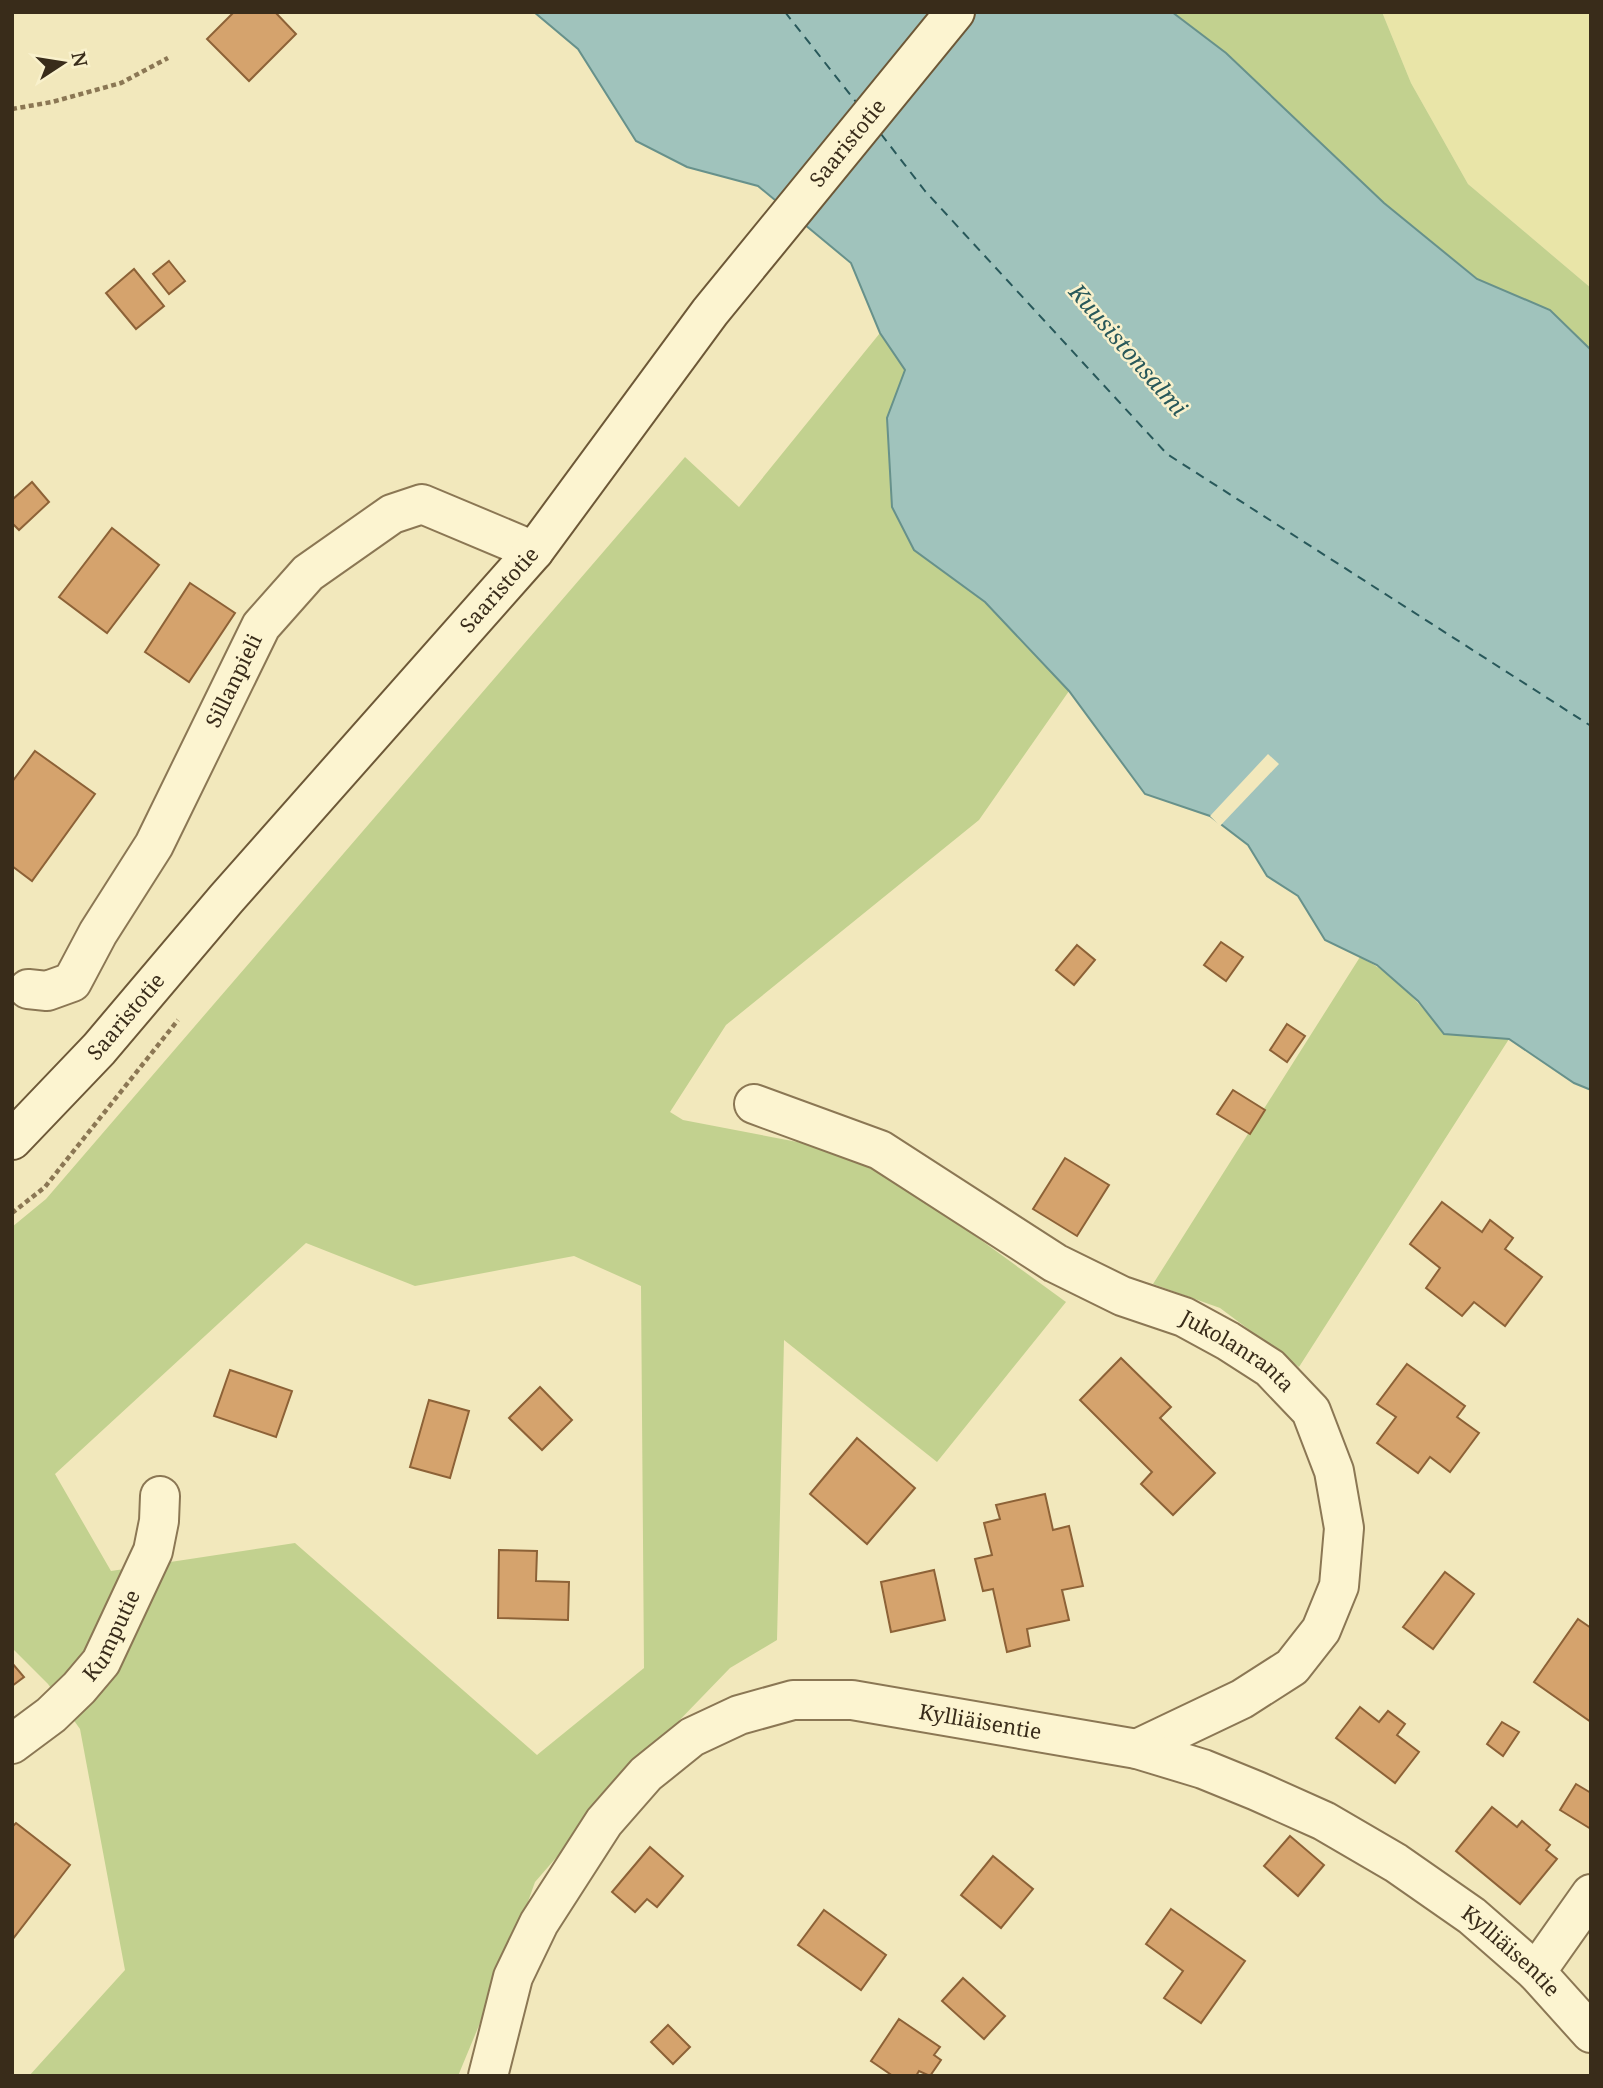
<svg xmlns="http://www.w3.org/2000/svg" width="1603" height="2088" font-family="'Noto Serif',serif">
<rect width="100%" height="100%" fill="#f2e8bc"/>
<path fill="#e9e5a8" d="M 1382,12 L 1591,12 L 1591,288 L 1468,184 L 1411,83 Z"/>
<g fill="#c2d18f" fill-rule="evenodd">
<path d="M 1172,12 L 1382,12 L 1411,83 L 1468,184 L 1591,288 L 1591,350 L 1550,310 L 1478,279 L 1384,203 L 1226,53 Z"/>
<path d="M 880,333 L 905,370 L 887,418 L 892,507 L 914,550 L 985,602 L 1069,691 L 979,820 L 726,1025 L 670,1112 L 683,1120 L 829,1148 L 890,1174 L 1066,1302 L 937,1462 L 784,1340 L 777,1640 L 730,1668 L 641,1760 L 535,1882 L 514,1941 L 458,2076 L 29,2076 L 125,1970 L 80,1729 L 48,1684 L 12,1648 L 12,1227 L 46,1199 L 685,457 L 739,507 ZM 306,1243 L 415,1286 L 574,1256 L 641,1286 L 644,1668 L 537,1755 L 295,1543 L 111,1571 L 55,1474 Z"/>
<path d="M 1360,957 C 1395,974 1420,1004 1444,1034 L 1509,1039 L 1299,1367 L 1220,1308 L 1153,1284 Z"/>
</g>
<path fill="#a0c3bc" stroke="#67918b" stroke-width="2" d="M 534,12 L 1172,12 L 1226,53 L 1384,203 L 1477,279 L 1550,310 L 1591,350 L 1591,1090 L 1574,1083 L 1509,1039 L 1444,1034 L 1418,1001 L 1377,965 L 1325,940 L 1298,896 L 1267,876 L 1248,845 L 1210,816 L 1145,794 L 1069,691 L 985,602 L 914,550 L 892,507 L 887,418 L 905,370 L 880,333 L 851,263 L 758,186 L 687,167 L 636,141 L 578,49 Z"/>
<path fill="#f2e8bc" d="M 1268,754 L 1279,764 L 1220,826 L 1210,816 Z"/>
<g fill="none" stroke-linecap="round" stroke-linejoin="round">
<g stroke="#28585a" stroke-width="2" stroke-dasharray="9 7" stroke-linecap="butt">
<path d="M 785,12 L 856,102"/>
<path d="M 881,134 L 925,191 L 1167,454 L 1591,726"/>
</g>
</g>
<g fill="#d5a36d" stroke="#8d6237" stroke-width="2">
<path d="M 234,12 L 275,12 L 296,34 L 249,81 L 207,39 Z"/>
<path d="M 169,261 L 185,281 L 169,294 L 153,274 Z"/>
<path d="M 134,269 L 164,306 L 136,329 L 106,293 Z"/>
<path d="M 32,482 L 49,502 L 19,530 L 12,523 L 12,500 Z"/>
<path d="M 112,528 L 159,565 L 107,633 L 59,597 Z"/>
<path d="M 190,583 L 235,613 L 189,682 L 145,652 Z"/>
<path d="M 35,751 L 95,794 L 32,881 L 12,866 L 12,782 Z"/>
<path d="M 1221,942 L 1243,957 L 1226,981 L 1204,965 Z"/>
<path d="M 1077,945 L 1095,960 L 1074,985 L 1056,970 Z"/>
<path d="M 1287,1024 L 1305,1036 L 1287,1062 L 1270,1050 Z"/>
<path d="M 1233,1090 L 1265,1110 L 1250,1134 L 1217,1114 Z"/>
<path d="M 1065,1158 L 1109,1185 L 1077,1236 L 1033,1209 Z"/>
<path d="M 1442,1202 L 1482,1232 L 1490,1220 L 1513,1238 L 1505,1249 L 1542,1277 L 1505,1326 L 1474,1302 L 1462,1316 L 1426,1288 L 1440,1268 L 1410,1244 Z"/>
<path d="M 1121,1358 L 1171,1407 L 1160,1418 L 1215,1473 L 1173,1515 L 1141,1484 L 1152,1472 L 1080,1400 Z"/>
<path d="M 1407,1364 L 1465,1406 L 1457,1417 L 1479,1433 L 1450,1472 L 1430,1457 L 1418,1473 L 1377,1443 L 1396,1417 L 1377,1404 Z"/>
<path d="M 230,1370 L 292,1391 L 276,1437 L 214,1416 Z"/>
<path d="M 540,1387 L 572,1420 L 542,1450 L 509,1418 Z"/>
<path d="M 429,1400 L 469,1411 L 450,1478 L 410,1467 Z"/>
<path d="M 857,1438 L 915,1488 L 867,1544 L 810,1494 Z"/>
<path d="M 1045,1494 L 1053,1530 L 1069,1526 L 1083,1586 L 1062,1590 L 1069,1620 L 1027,1629 L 1030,1646 L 1007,1652 L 993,1589 L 983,1591 L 975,1559 L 992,1555 L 984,1523 L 1000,1519 L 996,1505 Z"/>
<path d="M 499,1550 L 537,1551 L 536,1581 L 569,1582 L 568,1620 L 498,1618 Z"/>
<path d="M 934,1570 L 945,1620 L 891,1632 L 881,1582 Z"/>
<path d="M 1445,1572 L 1474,1594 L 1433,1649 L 1403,1627 Z"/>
<path d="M 1578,1619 L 1591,1628 L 1591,1722 L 1534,1682 Z"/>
<path d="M 12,1663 L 24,1677 L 12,1686 Z"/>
<path d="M 1360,1707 L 1379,1722 L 1388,1711 L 1405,1724 L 1397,1735 L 1419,1752 L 1395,1783 L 1336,1738 Z"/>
<path d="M 1502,1722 L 1519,1732 L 1503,1756 L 1487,1744 Z"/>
<path d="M 1576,1784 L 1591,1793 L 1591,1829 L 1560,1810 Z"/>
<path d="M 1492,1807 L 1517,1827 L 1522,1821 L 1550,1845 L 1546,1850 L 1557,1859 L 1520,1904 L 1456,1851 Z"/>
<path d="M 16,1823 L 70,1865 L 12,1940 L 12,1827 Z"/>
<path d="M 1290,1836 L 1324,1865 L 1298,1896 L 1264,1866 Z"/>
<path d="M 650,1847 L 683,1876 L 657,1907 L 647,1899 L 635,1912 L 612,1892 Z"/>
<path d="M 993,1856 L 1033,1889 L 1001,1928 L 961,1895 Z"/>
<path d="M 1171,1909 L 1245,1961 L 1201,2023 L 1164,1998 L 1183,1971 L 1146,1944 Z"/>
<path d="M 824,1910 L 886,1955 L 861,1990 L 798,1945 Z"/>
<path d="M 963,1978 L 1005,2016 L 984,2039 L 942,2001 Z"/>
<path d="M 899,2019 L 940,2047 L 934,2055 L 941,2060 L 930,2076 L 919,2071 L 916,2076 L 893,2076 L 871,2061 Z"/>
<path d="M 668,2025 L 690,2047 L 673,2064 L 651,2042 Z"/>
</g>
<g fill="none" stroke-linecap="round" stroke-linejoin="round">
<defs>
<g id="minor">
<path id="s1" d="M 28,989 L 47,991 L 72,982 L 98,933 L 154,845 L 261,626 L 308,573 L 392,514 L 422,504 L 534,551"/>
<path id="s2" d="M 754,1104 L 880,1150 L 1055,1263 L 1122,1296 L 1184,1317 L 1228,1341 L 1270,1368 L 1311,1411 L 1334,1471 L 1344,1528 L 1339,1586 L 1321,1630 L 1292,1667 L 1242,1699 L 1137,1749"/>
<path id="s3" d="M 12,1744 L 51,1715 L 79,1688 L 101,1662 L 153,1551 L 159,1521 L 160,1496"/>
<path d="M 1536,1972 L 1591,1894"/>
<path id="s4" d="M 488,2076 L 513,1977 L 539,1923 L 604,1822 L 646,1774 L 692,1737 L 739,1715 L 793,1700 L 852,1700 L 1137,1749 L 1203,1769 L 1257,1791 L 1324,1821 L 1396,1863 L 1472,1916 L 1536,1972 L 1591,2033"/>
</g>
<g id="secondary">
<path id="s5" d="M 12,1140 L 99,1049 L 226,899 L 534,551 L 710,312 L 955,12"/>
</g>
</defs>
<use href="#minor" stroke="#8b7754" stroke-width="42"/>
<use href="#secondary" stroke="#6d5837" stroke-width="42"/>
<g stroke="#8b7754" stroke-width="4.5" stroke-dasharray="5 3.5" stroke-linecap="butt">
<path d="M 12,109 L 52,102 L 121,83 L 168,58"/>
<path d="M 12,1213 L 45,1187 L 178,1020"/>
</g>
<use href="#minor" stroke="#fcf4d0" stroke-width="38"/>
<use href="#secondary" stroke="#fcf4d0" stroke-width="38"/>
</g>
<g text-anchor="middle" stroke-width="5" stroke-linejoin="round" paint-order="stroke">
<g font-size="21" fill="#392c1a" stroke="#f9f1cc">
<text dy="7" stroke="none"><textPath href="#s5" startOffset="1302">Saaristotie</textPath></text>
<text dy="7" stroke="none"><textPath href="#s5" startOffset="735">Saaristotie</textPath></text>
<text dy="7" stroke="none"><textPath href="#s1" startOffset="388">Sillanpieli</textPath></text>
<text dy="7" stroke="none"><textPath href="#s5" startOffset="168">Saaristotie</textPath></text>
<text dy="7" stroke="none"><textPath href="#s2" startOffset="546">Jukolanranta</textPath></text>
<text dy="7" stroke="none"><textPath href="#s3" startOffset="150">Kumputie</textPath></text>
<text dy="7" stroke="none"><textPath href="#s4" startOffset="702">Kylliäisentie</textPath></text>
<text dy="7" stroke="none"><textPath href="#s4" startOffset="1290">Kylliäisentie</textPath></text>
</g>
<g font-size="23" font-style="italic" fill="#28585a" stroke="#f9f1cc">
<text transform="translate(1128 350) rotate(49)" y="8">Kuusistonsalmi</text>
</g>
</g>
<rect width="1603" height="2088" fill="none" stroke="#392c1a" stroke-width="28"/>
<g transform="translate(63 63) rotate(78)" stroke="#f9f1cc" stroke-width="5" paint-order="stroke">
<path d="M0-5L12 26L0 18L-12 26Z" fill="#392c1a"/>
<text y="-10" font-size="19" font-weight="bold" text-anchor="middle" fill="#392c1a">N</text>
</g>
</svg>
